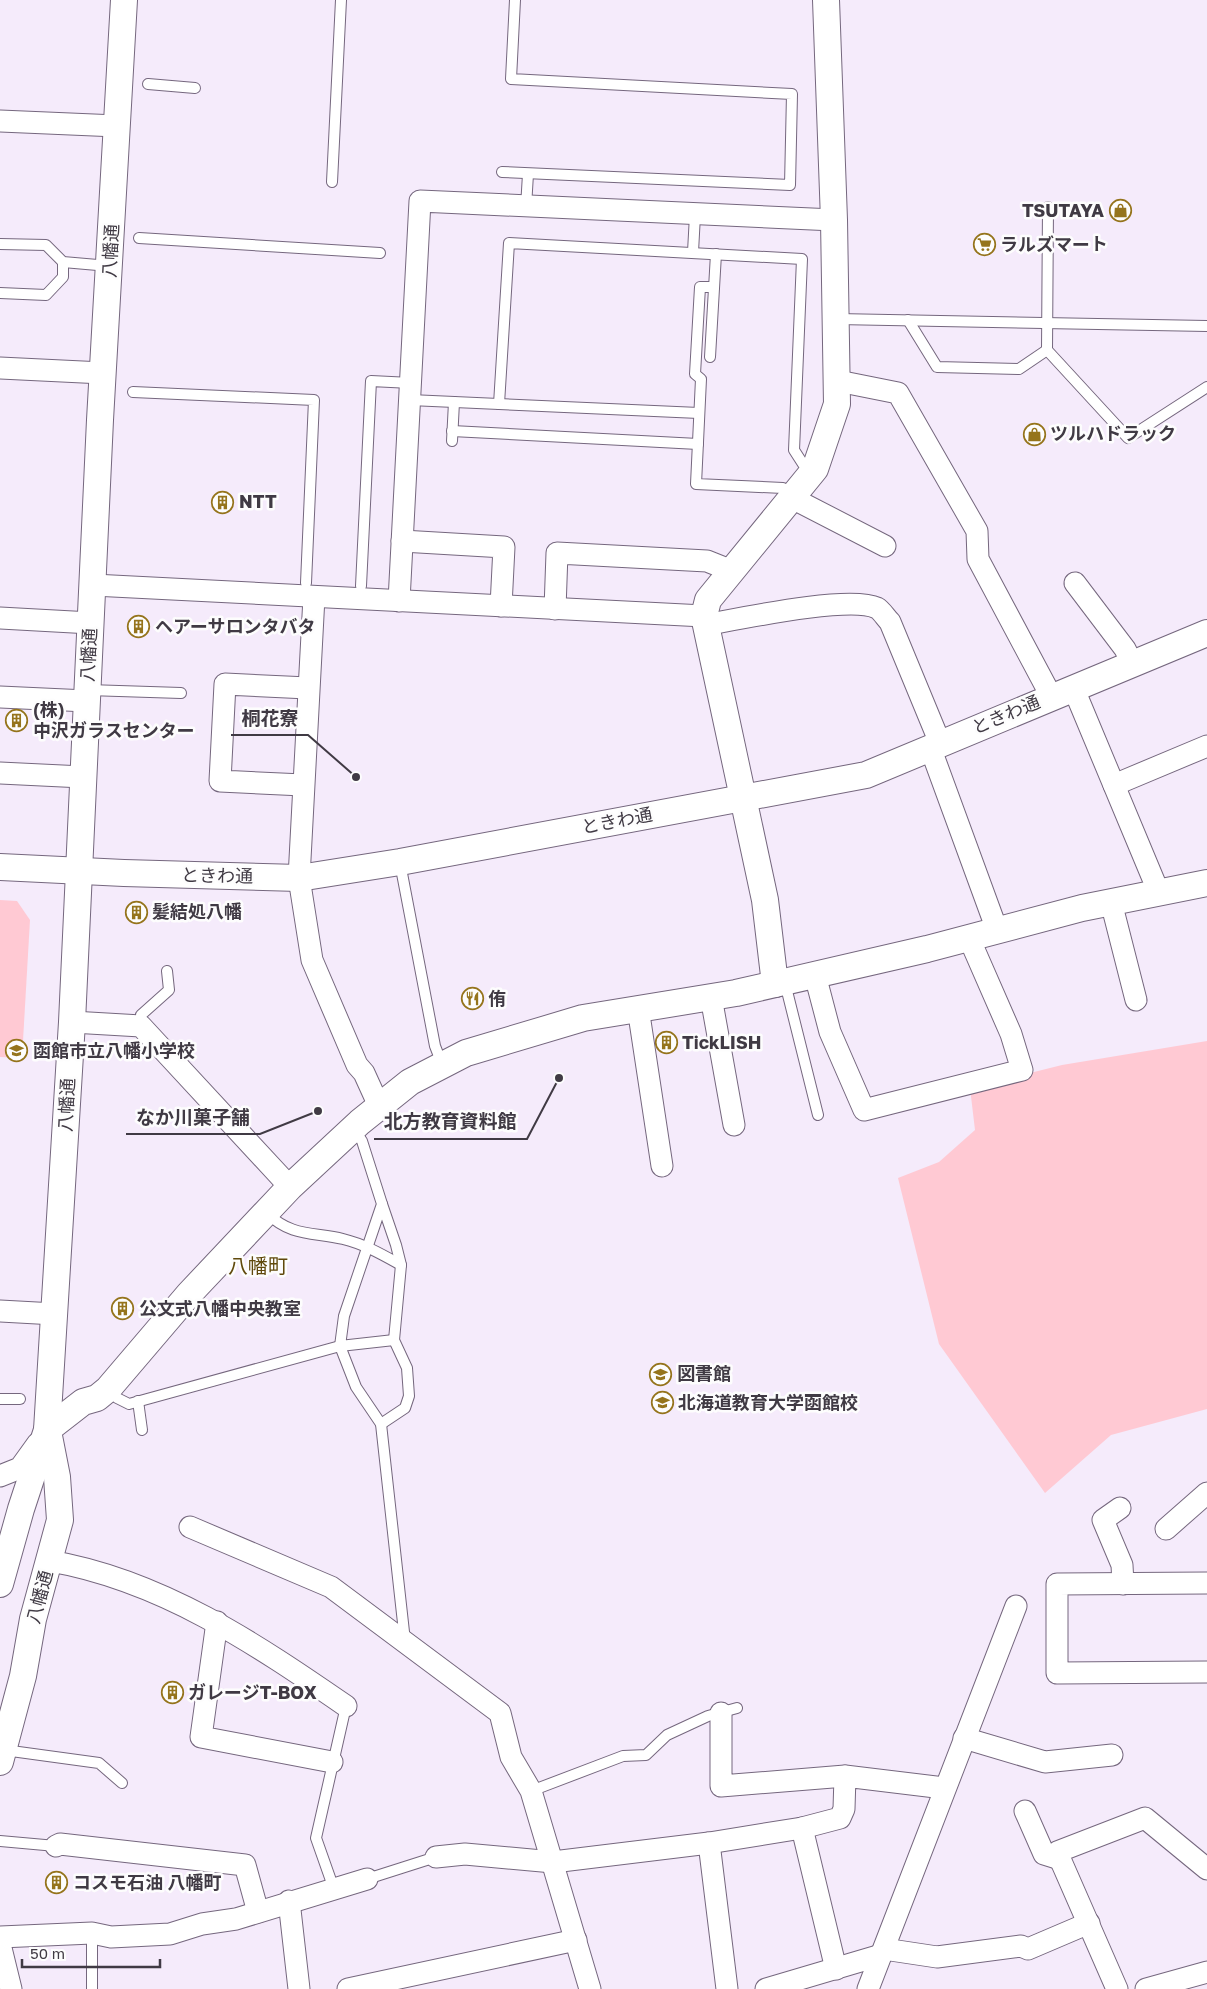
<svg xmlns="http://www.w3.org/2000/svg" width="1207" height="1989" font-family="'Golos Text','Noto Sans JP',sans-serif">
<rect width="100%" height="100%" fill="#f5ebfb"/>
<g fill="#ffc9d3">
<path d="M 0,900 L 17,901 L 30,920 L 22,1058 L 0,1057 Z"/>
<path d="M 1207,1041 L 1207,1409 L 1111,1435 L 1045,1493 L 939,1344 L 898,1178 L 939,1162 L 975,1130 L 970,1088 L 1062,1065 Z"/>
</g>
<g fill="none" stroke-linecap="round" stroke-linejoin="round">
<defs>
<g id="service">
<path d="M 148,84 L 195,88"/>
<path d="M 502,172 L 790,185 L 792,94 L 511,79 L 515,0"/>
<path d="M 332,182 L 341,0"/>
<path d="M 526,207 L 528,174"/>
<path d="M 1048,207 L 1047,350 L 1128,438 L 1207,387"/>
<path d="M 139,238 L 380,253"/>
<path d="M 0,244 L 46,245 L 63,262 L 109,266"/>
<path d="M 693,252 L 695,215"/>
<path d="M 714,287 L 700,287 L 695,374 L 701,379 L 696,484 L 783,488"/>
<path d="M 0,293 L 46,295 L 63,277 L 63,262"/>
<path d="M 837,319 L 1207,326"/>
<path d="M 908,320 L 937,367 L 1019,369 L 1047,350"/>
<path d="M 710,357 L 716,254"/>
<path d="M 133,392 L 314,400 L 306,583"/>
<path d="M 410,400 L 699,413"/>
<path d="M 499,404 L 509,243 L 802,259 L 794,450 L 803,464"/>
<path d="M 452,431 L 698,444"/>
<path d="M 452,441 L 454,402"/>
<path d="M 361,586 L 371,381 L 411,383"/>
<path d="M 88,690 L 181,693"/>
<path d="M 400,863 L 435,1046 L 442,1064"/>
<path d="M 785,983 L 818,1115"/>
<path d="M 141,1026 L 141,1015 L 169,990 L 167,971"/>
<path d="M 354,1129 L 362,1141 L 382,1204 L 344,1316 L 340,1346 L 394,1340"/>
<path d="M 267,1213 C 291,1237 314,1232 343,1239 C 364,1244 383,1255 401,1265"/>
<path d="M 109,1389 L 117,1398 L 129,1404 L 340,1346 L 356,1387 L 381,1424 L 405,1641"/>
<path d="M 0,1399 L 20,1399"/>
<path d="M 138,1401 L 142,1430"/>
<path d="M 381,1424 L 405,1408 L 409,1396 L 407,1368 L 394,1340 L 401,1265 L 396,1245 L 382,1204"/>
<path d="M 4,1750 L 99,1763 L 122,1783"/>
<path d="M 531,1791 L 623,1756 L 646,1755 L 667,1735 L 708,1716 L 737,1708"/>
<path d="M 0,1841 L 56,1846"/>
<path d="M 367,1879 L 436,1857"/>
<path d="M 334,1889 L 316,1838 L 346,1706"/>
<path d="M 92,1933 L 92,1989"/>
</g>
<g id="minor">
<path d="M 0,121 L 117,126"/>
<path d="M 0,368 L 103,373"/>
<path d="M 838,381 L 898,393 L 977,531 L 978,559 L 1051,696"/>
<path d="M 792,498 L 885,546"/>
<path d="M 402,541 L 504,547 L 501,606"/>
<path d="M 1075,583 L 1125,649 L 1132,663"/>
<path d="M 93,585 L 704,616"/>
<path d="M 314,597 L 299,878 L 312,960 L 357,1065 L 364,1073 L 379,1106"/>
<path d="M 399,601 L 420,201 L 834,220"/>
<path d="M 555,609 L 557,553 L 707,561 L 732,571"/>
<path d="M 0,618 L 91,623"/>
<path d="M 705,625 C 739,619 849,595 877,608 C 881,610 886,618 890,622 L 940,743"/>
<path d="M 1073,687 L 1159,893"/>
<path d="M 0,697 L 87,701"/>
<path d="M 930,747 L 997,930"/>
<path d="M 0,773 L 83,777"/>
<path d="M 303,785 L 220,781 L 225,684 L 308,688"/>
<path d="M 1114,785 L 1207,746"/>
<path d="M 1111,902 L 1136,1000"/>
<path d="M 815,975 L 830,1032 L 864,1110 L 1022,1070 L 1011,1034 L 969,938"/>
<path d="M 711,997 L 734,1125"/>
<path d="M 638,1008 L 662,1166"/>
<path d="M 72,1022 L 141,1026 L 290,1187"/>
<path d="M 0,1311 L 55,1314"/>
<path d="M 0,1476 L 20,1468 L 38,1443"/>
<path d="M 1120,1508 L 1103,1520 L 1122,1565 L 1123,1584"/>
<path d="M 190,1527 L 331,1587 L 500,1713 L 511,1757 L 531,1791 L 590,1989"/>
<path d="M 1166,1529 L 1207,1493"/>
<path d="M 50,1561 C 161,1580 256,1644 346,1706"/>
<path d="M 1207,1583 L 1057,1584 L 1057,1673 L 1207,1672"/>
<path d="M 217,1622 L 201,1737 L 332,1762"/>
<path d="M 721,1713 L 721,1786 L 845,1776"/>
<path d="M 964,1738 L 1045,1762 L 1112,1755"/>
<path d="M 1025,1811 L 1044,1854 L 1060,1859"/>
<path d="M 802,1828 L 836,1969"/>
<path d="M 709,1843 L 727,1989"/>
<path d="M 56,1846 L 60,1844 L 245,1865 L 258,1912"/>
<path d="M 436,1857 L 465,1854 L 553,1862 L 709,1843 L 802,1828 L 840,1818 L 844,1809 L 845,1776 L 944,1788"/>
<path d="M 289,1901 L 299,1989"/>
<path d="M 0,1937 L 92,1933 L 111,1937 L 170,1934 L 202,1924 L 236,1919 L 367,1879"/>
<path d="M 0,1944 L 11,1989"/>
<path d="M 884,1949 L 937,1957 L 1021,1946 L 1028,1949 L 1089,1923"/>
<path d="M 348,1989 L 576,1940"/>
<path d="M 766,1989 L 881,1955"/>
<path d="M 868,1989 L 1016,1606"/>
<path d="M 1117,1989 L 1057,1852 L 1145,1818 L 1207,1869"/>
<path d="M 1146,1989 L 1207,1972"/>
</g>
<g id="tertiary">
<path d="M 0,867 L 124,873 L 299,878 L 400,862 L 866,775 L 1207,633"/>
<path d="M 775,984 L 765,900 L 704,616 L 708,600 L 815,469 L 837,404 L 834,220 L 826,0"/>
<path d="M 47,1430 L 83,1402 L 97,1398 L 108,1389 L 189,1294 L 290,1187 L 360,1122 L 410,1082 L 466,1053 L 583,1018 L 736,993 L 927,949 L 1082,908 L 1207,883"/>
<path d="M 0,1584 L 21,1509 L 47,1430 L 72,1022 L 100,420 L 124,0"/>
<path d="M 0,1762 L 23,1676 L 33,1619 L 60,1520 L 57,1477 L 48,1431"/>
</g>
</defs>
<use href="#service" stroke="#75677e" stroke-width="12"/>
<use href="#minor" stroke="#75677e" stroke-width="23"/>
<use href="#tertiary" stroke="#75677e" stroke-width="28"/>
<use href="#service" stroke="#fff" stroke-width="10"/>
<use href="#minor" stroke="#fff" stroke-width="21"/>
<use href="#tertiary" stroke="#fff" stroke-width="26"/>
</g>
<defs>
<symbol id="shop-ring" viewBox="-11 -11 22 22"><circle r="9.5" fill="#fdfdfd" stroke="#95741c" stroke-width="1.5"/><path d="M-5-2.5h2.3a2.7 3.5 0 0 1 5.4 0H5L5.5 6h-11ZM-1.5-2.5h3a1.5 2.3 0 0 0-3 0Z" fill="#95741c"/></symbol>
<symbol id="supermarket-ring" viewBox="-11 -11 22 22"><circle r="9.5" fill="#fdfdfd" stroke="#95741c" stroke-width="1.5"/><path d="M-6-5.5h2.5l.6 2H6L4.5 2H-2.5L-4.4-4H-6ZM-1.5 3.2a1.3 1.3 0 1 0 .1 0ZM3 3.2a1.3 1.3 0 1 0 .1 0Z" fill="#95741c"/></symbol>
<symbol id="building-ring" viewBox="-11 -11 22 22"><circle r="9.5" fill="#fdfdfd" stroke="#95741c" stroke-width="1.5"/><path d="M-4-6H4V6H1V3H-1V6H-4ZM-2.5-4.3h1.7v1.8h-1.7ZM.8-4.3h1.7v1.8H.8ZM-2.5-1h1.7V.8h-1.7ZM.8-1h1.7V.8H.8Z" fill="#95741c"/></symbol>
<symbol id="restaurant-ring" viewBox="-11 -11 22 22"><circle r="9.5" fill="#fdfdfd" stroke="#95741c" stroke-width="1.5"/><path d="M-5-6h1v4h1v-4h1v4h1v-4h1v5L-1.5 .5V6h-2V.5L-5-1ZM5-6V6H3V1.5H1.5Q1.5-4 5-6Z" fill="#95741c"/></symbol>
<symbol id="school-ring" viewBox="-11 -11 22 22"><circle r="9.5" fill="#fdfdfd" stroke="#95741c" stroke-width="1.5"/><path d="M0-5L7-2L0 1L-7-2ZM-4 1L0 2.5L4 1V4Q0 6-4 4Z" fill="#95741c"/></symbol>
<symbol id="university-ring" viewBox="-11 -11 22 22"><circle r="9.5" fill="#fdfdfd" stroke="#95741c" stroke-width="1.5"/><path d="M0-5L7-2L0 1L-7-2ZM-4 1L0 2.5L4 1V4Q0 6-4 4Z" fill="#95741c"/></symbol>
</defs>
<g fill-rule="evenodd">
<use href="#shop-ring" x="1108" y="198" width="25" height="25"/>
<use href="#supermarket-ring" x="972" y="232" width="25" height="25"/>
<use href="#shop-ring" x="1022" y="422" width="25" height="25"/>
<use href="#building-ring" x="210" y="490" width="25" height="25"/>
<use href="#building-ring" x="126" y="614" width="25" height="25"/>
<use href="#building-ring" x="4" y="708" width="25" height="25"/>
<use href="#building-ring" x="124" y="900" width="25" height="25"/>
<use href="#restaurant-ring" x="460" y="986" width="25" height="25"/>
<use href="#building-ring" x="654" y="1030" width="25" height="25"/>
<use href="#school-ring" x="4" y="1038" width="25" height="25"/>
<use href="#building-ring" x="110" y="1296" width="25" height="25"/>
<use href="#university-ring" x="648" y="1362" width="25" height="25"/>
<use href="#university-ring" x="650" y="1390" width="25" height="25"/>
<use href="#building-ring" x="160" y="1680" width="25" height="25"/>
<use href="#building-ring" x="44" y="1870" width="25" height="25"/>
</g>
<g text-anchor="middle" stroke-width="5" stroke-linejoin="round" paint-order="stroke">
<g font-size="18" font-weight="bold" fill="#403a44" stroke="#fdfdfd" text-anchor="start">
<text x="1104" y="217" text-anchor="end">TSUTAYA</text>
<text x="1000" y="251">ラルズマート</text>
<text x="1050" y="440">ツルハドラック</text>
<text x="239" y="508">NTT</text>
<text x="155" y="633">ヘアーサロンタバタ</text>
<text x="33" y="716">(株)<tspan x="33" dy="21">中沢ガラスセンター</tspan></text>
<text x="152" y="918">髪結処八幡</text>
<text x="488" y="1005">侑</text>
<text x="682" y="1049">TickLISH</text>
<text x="33" y="1057">函館市立八幡小学校</text>
<text x="139" y="1315">公文式八幡中央教室</text>
<text x="677" y="1380">図書館</text>
<text x="678" y="1409">北海道教育大学函館校</text>
<text x="188" y="1699">ガレージT-BOX</text>
<text x="73" y="1889">コスモ石油 八幡町</text>
</g>
<g font-size="18" fill="#403a44" stroke="#fdfdfd">
<text transform="translate(111 251) rotate(-87)" y="6">八幡通</text>
<text transform="translate(89 655) rotate(-87)" y="6">八幡通</text>
<text transform="translate(1006 715) rotate(-23)" y="6">ときわ通</text>
<text transform="translate(617 821) rotate(-11)" y="6">ときわ通</text>
<text transform="translate(217 876) rotate(1)" y="6">ときわ通</text>
<text transform="translate(67 1105) rotate(-87)" y="6">八幡通</text>
<text transform="translate(40 1597) rotate(-75)" y="6">八幡通</text>
</g>
<g font-size="20" fill="#60490c" stroke="#fdfdfd">
<text x="258" y="1273">八幡町</text>
</g>
</g>
<path fill="none" stroke="#403a44" stroke-width="2" d="M356 777L308 735H231M318 1111L260 1134H126M559 1078L527 1139H374"/>
<g fill="#403a44" stroke="#fdfdfd" stroke-width="2">
<circle cx="356" cy="777" r="5"/>
<circle cx="318" cy="1111" r="5"/>
<circle cx="559" cy="1078" r="5"/>
</g>
<g font-size="19" text-anchor="middle" font-weight="bold" fill="#403a44" stroke="#fdfdfd" stroke-width="5" stroke-linejoin="round" paint-order="stroke">
<text x="270" y="725">桐花寮</text>
<text x="193" y="1124">なか川菓子舗</text>
<text x="450" y="1128">北方教育資料館</text>
</g>
<path d="M22 1959v8h138v-8" fill="none" stroke="#403a44" stroke-width="2.5"/>
<text x="30" y="1959" font-size="15" fill="#403a44" stroke="#fdfdfd" stroke-width="4" paint-order="stroke">50 m</text>
</svg>
